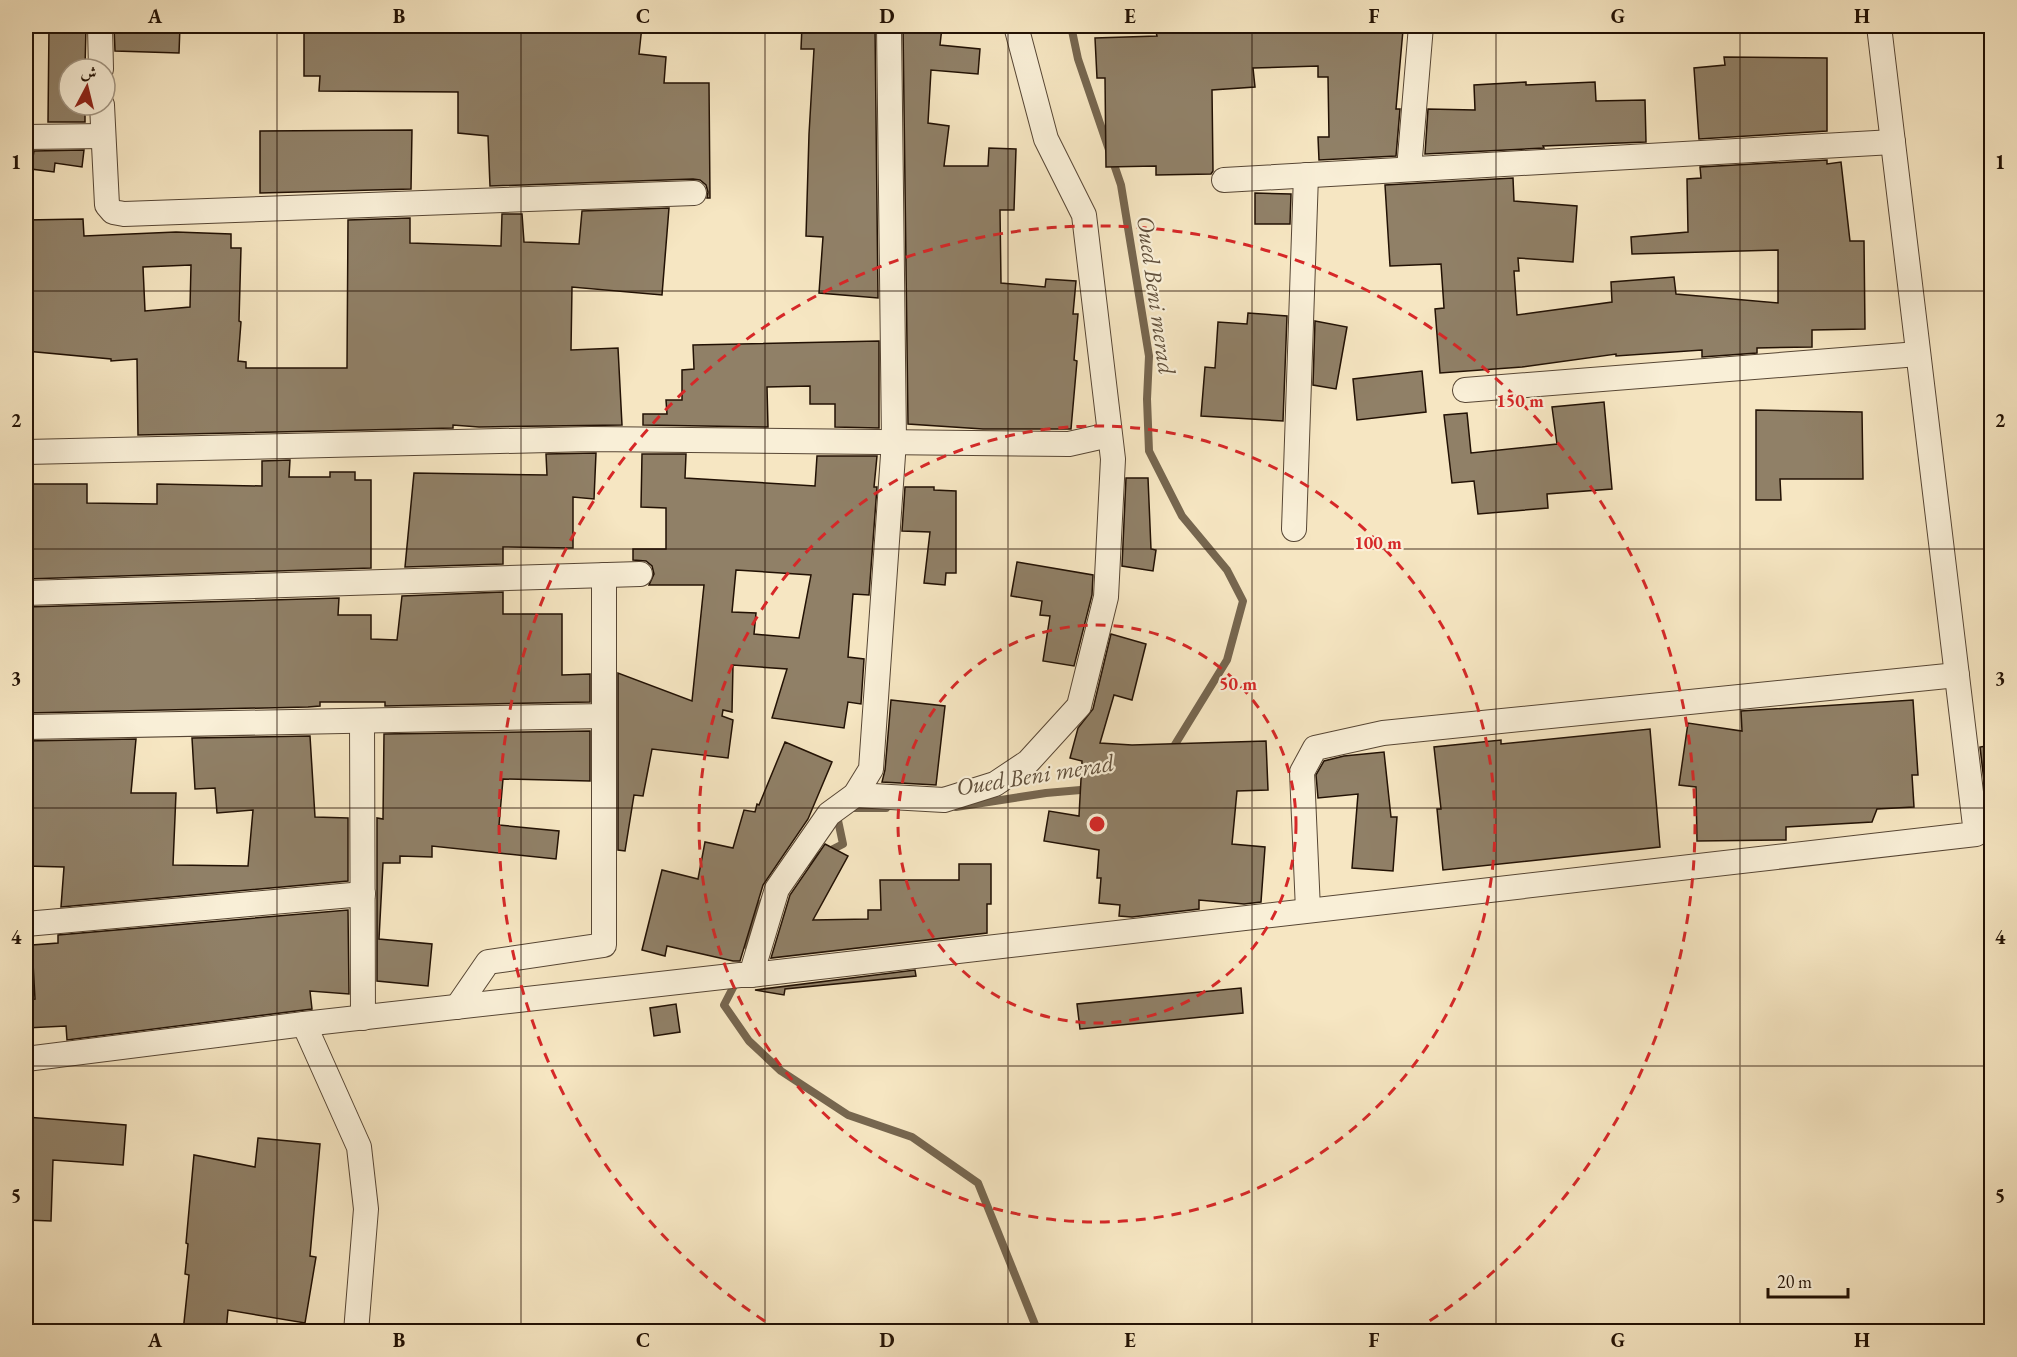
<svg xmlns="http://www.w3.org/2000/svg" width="2017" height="1357" font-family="'EB Garamond',Amiri,serif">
<rect width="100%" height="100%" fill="#f6e6c2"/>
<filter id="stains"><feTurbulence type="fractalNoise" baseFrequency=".00333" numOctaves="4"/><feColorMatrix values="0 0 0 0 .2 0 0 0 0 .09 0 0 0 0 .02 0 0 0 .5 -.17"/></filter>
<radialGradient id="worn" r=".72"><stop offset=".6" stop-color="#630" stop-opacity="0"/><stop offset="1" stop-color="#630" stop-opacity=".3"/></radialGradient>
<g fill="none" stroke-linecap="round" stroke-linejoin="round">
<g stroke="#76664f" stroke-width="8">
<path d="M 1071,26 L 1078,59 L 1121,185 L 1149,356 L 1147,399 L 1149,451 L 1182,516 L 1227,570 L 1243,601 L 1227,660 L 1171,751"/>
<path d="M 956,807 L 1046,793 L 1092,789"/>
<path d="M 848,808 L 886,808"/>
<path d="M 802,865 L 843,844 L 836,811"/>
<path d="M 748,946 L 756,913 L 763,902"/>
<path d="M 738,978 L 724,1005 L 749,1041 L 781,1071 L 848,1115 L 912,1137 L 978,1183 L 1038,1332"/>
</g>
</g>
<g fill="#908067" stroke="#221104" stroke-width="1.5" fill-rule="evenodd">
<path d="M 49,26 L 86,26 L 85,69 L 69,69 L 69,105 L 85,105 L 85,122 L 48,122 Z"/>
<path d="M 114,26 L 180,26 L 179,53 L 115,51 Z"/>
<path d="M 304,26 L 642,26 L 639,54 L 666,57 L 664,83 L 709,83 L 710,198 L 707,198 L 708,192 L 706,185 L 700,180 L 693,179 L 490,186 L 488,136 L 458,133 L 458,92 L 319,91 L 320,76 L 304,76 Z"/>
<path d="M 802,26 L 875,26 L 878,298 L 819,293 L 823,237 L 806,236 L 809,134 L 814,49 L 801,49 Z"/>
<path d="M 903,26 L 942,27 L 940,45 L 980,49 L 978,74 L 931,70 L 928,123 L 949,126 L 944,166 L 988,166 L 989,148 L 1016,149 L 1014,210 L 1000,210 L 1001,283 L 1045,287 L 1046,279 L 1076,281 L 1073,314 L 1078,314 L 1074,360 L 1077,361 L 1071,429 L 983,429 L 908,424 Z"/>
<path d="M 1243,26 L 1344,26 L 1403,30 L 1396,109 L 1400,109 L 1396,156 L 1319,160 L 1318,137 L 1329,137 L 1328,77 L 1318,77 L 1318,66 L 1253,68 L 1255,87 L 1212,90 L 1213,171 L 1211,174 L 1156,175 L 1156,166 L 1106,167 L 1105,78 L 1097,78 L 1095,38 L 1157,36 L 1156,32 Z"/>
<path d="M 1724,57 L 1827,58 L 1827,131 L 1699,139 L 1694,68 L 1725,65 Z"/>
<path d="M 1526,82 L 1526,85 L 1595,82 L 1596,101 L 1645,100 L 1646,142 L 1543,146 L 1544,148 L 1425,154 L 1428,109 L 1475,110 L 1474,85 Z"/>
<path d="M 412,130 L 411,189 L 260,193 L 260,131 Z"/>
<path d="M 84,150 L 82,167 L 55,163 L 54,172 L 31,169 L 34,151 Z"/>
<path d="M 1827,160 L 1827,164 L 1841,162 L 1850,241 L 1864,241 L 1865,329 L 1812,330 L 1812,347 L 1757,348 L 1757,353 L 1702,357 L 1702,350 L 1616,356 L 1616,354 L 1522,367 L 1440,373 L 1435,309 L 1444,308 L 1441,264 L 1390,266 L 1385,185 L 1513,178 L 1514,201 L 1577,206 L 1573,262 L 1518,258 L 1519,271 L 1514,271 L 1517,315 L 1612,302 L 1611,282 L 1674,277 L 1676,294 L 1778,303 L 1778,250 L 1632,254 L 1631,237 L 1688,232 L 1687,179 L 1701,178 L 1700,167 Z"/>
<path d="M 1255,193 L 1291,194 L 1290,224 L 1255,224 Z"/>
<path d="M 669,208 L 662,295 L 572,287 L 571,350 L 618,348 L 622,425 L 479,427 L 453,425 L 453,428 L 138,435 L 137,359 L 111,361 L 111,359 L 26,351 L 26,220 L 83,219 L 84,236 L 176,232 L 231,234 L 231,248 L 241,248 L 239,321 L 241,322 L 238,361 L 246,362 L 246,368 L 347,368 L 348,220 L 410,218 L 410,243 L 501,246 L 502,214 L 522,214 L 524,242 L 579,244 L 582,211 ZM 191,265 L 190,307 L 145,311 L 143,267 Z"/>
<path d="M 1248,313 L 1287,316 L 1283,421 L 1201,416 L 1205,367 L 1215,368 L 1218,322 L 1247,324 Z"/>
<path d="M 1315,321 L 1347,327 L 1336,389 L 1313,385 Z"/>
<path d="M 879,341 L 879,428 L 835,427 L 835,404 L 810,404 L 810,386 L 767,387 L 768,427 L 643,425 L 643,414 L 667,414 L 666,400 L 682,400 L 682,370 L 694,369 L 693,345 Z"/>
<path d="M 1422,371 L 1426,412 L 1357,420 L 1353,379 Z"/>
<path d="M 1604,402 L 1612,489 L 1547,494 L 1548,508 L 1478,514 L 1474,481 L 1452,483 L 1444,415 L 1467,413 L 1471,453 L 1557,444 L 1552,407 Z"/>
<path d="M 1756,410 L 1862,412 L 1863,479 L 1780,479 L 1781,500 L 1756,500 Z"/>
<path d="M 596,453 L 594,499 L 573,497 L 573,548 L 503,547 L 503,564 L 405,567 L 414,473 L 547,475 L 546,454 Z"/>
<path d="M 642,454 L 686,454 L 685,478 L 815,486 L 817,456 L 877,456 L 874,487 L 877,487 L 869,595 L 853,594 L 848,657 L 864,659 L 861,704 L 848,702 L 844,728 L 772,718 L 787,669 L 733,665 L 732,712 L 723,710 L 722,716 L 733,720 L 728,758 L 652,749 L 643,796 L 634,795 L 625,851 L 618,850 L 618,673 L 692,701 L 704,585 L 649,585 L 654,574 L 652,566 L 646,561 L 633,560 L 633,549 L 666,549 L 666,508 L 641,507 ZM 736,570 L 811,575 L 799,638 L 754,634 L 756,613 L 732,612 Z"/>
<path d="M 290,460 L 289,477 L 330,477 L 330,472 L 355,472 L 355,480 L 371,480 L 371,568 L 26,579 L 26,484 L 87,484 L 87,503 L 157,504 L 157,484 L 262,486 L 262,461 Z"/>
<path d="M 1126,478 L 1148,478 L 1151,549 L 1156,550 L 1153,571 L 1122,566 Z"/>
<path d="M 905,487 L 934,487 L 934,490 L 956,491 L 956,573 L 946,573 L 945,585 L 924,583 L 930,532 L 902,531 Z"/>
<path d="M 1017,562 L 1093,575 L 1092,595 L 1074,666 L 1043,661 L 1050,616 L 1040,615 L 1042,601 L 1011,596 Z"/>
<path d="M 503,592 L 503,614 L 562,614 L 562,675 L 590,674 L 590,702 L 385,706 L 385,702 L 320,702 L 320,706 L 308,707 L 26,713 L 26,607 L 339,598 L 338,615 L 371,615 L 371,639 L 397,640 L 402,596 Z"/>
<path d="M 1111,634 L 1146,644 L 1132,700 L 1114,695 L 1100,743 L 1132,745 L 1266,741 L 1268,790 L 1237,791 L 1232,844 L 1265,847 L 1261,902 L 1244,904 L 1199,900 L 1199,909 L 1132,917 L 1119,916 L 1120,905 L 1099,903 L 1101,878 L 1097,878 L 1099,850 L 1044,841 L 1049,811 L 1079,816 L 1082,761 L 1070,758 L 1078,728 L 1093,709 Z"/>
<path d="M 891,700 L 945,706 L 936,785 L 882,782 L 885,770 Z"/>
<path d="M 1913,700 L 1918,775 L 1912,775 L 1914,807 L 1877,809 L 1872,822 L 1786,827 L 1786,840 L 1697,841 L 1696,787 L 1679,785 L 1688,723 L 1742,731 L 1741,711 Z"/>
<path d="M 1650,729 L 1660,847 L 1443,870 L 1437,809 L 1441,809 L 1434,747 L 1501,740 L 1501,744 Z"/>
<path d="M 590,731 L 590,781 L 503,779 L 499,825 L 559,831 L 556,859 L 432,846 L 432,857 L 400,856 L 400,863 L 383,863 L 379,939 L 432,944 L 428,986 L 377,981 L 377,818 L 383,819 L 384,734 Z"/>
<path d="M 310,736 L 315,817 L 348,818 L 348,881 L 61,907 L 64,867 L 26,866 L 26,741 L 136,739 L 131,793 L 176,793 L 173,865 L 248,866 L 253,810 L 217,813 L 215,788 L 195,789 L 192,738 Z"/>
<path d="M 785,742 L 832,762 L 808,819 L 763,885 L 740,961 L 733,961 L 667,946 L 665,956 L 642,950 L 662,870 L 698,879 L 705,842 L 733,848 L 744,810 L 755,812 L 757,804 L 759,805 Z"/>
<path d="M 1992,745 L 1992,780 L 1984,781 L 1980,747 Z"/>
<path d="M 1384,752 L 1391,817 L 1397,817 L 1393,871 L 1352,868 L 1358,794 L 1318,798 L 1316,775 L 1324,761 L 1344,756 Z"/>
<path d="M 825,844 L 848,856 L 813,920 L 868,919 L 868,910 L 881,910 L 880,880 L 959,880 L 959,864 L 991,864 L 991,904 L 987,904 L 987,933 L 771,958 L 790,895 Z"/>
<path d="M 348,910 L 349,994 L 310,991 L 312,1009 L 67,1040 L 66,1026 L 26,1028 L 26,1000 L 35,999 L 32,945 L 58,943 L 58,935 Z"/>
<path d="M 915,970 L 916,976 L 785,989 L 784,995 L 755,990 Z"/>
<path d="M 1241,988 L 1243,1013 L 1080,1029 L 1077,1004 Z"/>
<path d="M 676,1004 L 680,1032 L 654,1036 L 650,1008 Z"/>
<path d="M 26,1117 L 126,1125 L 123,1165 L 53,1160 L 51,1221 L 26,1220 Z"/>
<path d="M 258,1138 L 320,1144 L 310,1256 L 316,1257 L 305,1323 L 228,1310 L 226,1332 L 183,1332 L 189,1275 L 185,1274 L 188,1244 L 186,1243 L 194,1155 L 255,1167 Z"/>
</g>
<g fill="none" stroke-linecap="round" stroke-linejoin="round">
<defs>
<g id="minor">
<path d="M 100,26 L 101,69"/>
<path d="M 102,105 L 107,205 L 113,212 L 124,214 L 694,193"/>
<path d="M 26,137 L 103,136"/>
<path d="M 1409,169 L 1421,26"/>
<path d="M 1224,180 L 1893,142"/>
<path d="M 1465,390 L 1918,354"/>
<path d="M 26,452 L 591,439 L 1069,444 L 1109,435"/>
<path d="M 1294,529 L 1306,175"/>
<path d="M 26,593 L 640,574"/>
<path d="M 362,721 L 363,1018"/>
<path d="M 26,727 L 604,716"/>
<path d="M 855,795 L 944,800 L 995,784 L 1028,762 L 1079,706 L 1106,597 L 1113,459 L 1084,215 L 1046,139 L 1016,26"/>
<path d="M 1308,910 L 1302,772 L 1315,748 L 1383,733 L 1957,675"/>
<path d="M 26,924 L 363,894"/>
<path d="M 751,975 L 777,889 L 829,814 L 855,795 L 871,769 L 894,441 L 889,26"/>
<path d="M 457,1007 L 488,962 L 604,945 L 604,575"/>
<path d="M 304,1024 L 359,1147 L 366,1209 L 356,1332"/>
<path d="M 26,1059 L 304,1024 L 740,975 L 751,975 L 1976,834 L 1879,26"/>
</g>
</defs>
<use href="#minor" stroke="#574634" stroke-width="26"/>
<use href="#minor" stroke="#f9efd7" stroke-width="24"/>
</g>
<path fill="none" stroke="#221104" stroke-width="1.5" stroke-opacity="0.55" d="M 277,26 L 277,1332M 521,26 L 521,1332M 765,26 L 765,1332M 1008,26 L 1008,1332M 1252,26 L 1252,1332M 1496,26 L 1496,1332M 1740,26 L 1740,1332M 26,291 L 1992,291M 26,549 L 1992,549M 26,808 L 1992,808M 26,1066 L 1992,1066"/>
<g fill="none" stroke="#d62828" stroke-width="3" stroke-dasharray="10 8">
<circle cx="1097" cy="824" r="199"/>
<circle cx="1097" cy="824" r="398"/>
<path d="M780 1331A598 598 0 1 1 1414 1331"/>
</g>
<g text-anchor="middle" stroke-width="4.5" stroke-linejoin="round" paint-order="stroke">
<g font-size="24" font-style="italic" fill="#61503c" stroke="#f9efd7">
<text transform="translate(1156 295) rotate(82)" y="8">Oued Beni merad</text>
<text transform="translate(1035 775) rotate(-9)" y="8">Oued Beni merad</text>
</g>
</g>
<circle cx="1097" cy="824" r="9" fill="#d62828" stroke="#f9efd7" stroke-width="3"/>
<g font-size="18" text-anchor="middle" font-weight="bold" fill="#d62828" stroke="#f9efd7" stroke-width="4.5" stroke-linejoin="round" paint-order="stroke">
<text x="1520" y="407">150 m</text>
<text x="1378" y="549">100 m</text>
<text x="1238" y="690">50 m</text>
</g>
<rect width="2017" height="1357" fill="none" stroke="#f6e6c2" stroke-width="66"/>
<g transform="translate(87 87) rotate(7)"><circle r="28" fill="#f9efd7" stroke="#a39683" stroke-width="1.5"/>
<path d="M0-4.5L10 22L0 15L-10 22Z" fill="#8f2418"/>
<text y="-9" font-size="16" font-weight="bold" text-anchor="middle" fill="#221104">ش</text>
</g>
<path d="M1768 1288v9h80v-9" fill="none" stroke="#221104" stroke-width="3"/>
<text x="1777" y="1288" font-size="18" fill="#221104" stroke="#f9efd7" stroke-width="4.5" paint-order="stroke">20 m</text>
<rect x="33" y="33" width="1951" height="1291" fill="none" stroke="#221104" stroke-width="2"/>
<g font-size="20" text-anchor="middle" font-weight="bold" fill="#221104">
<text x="155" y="23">A</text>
<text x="399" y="23">B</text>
<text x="643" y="23">C</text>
<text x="887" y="23">D</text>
<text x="1130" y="23">E</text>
<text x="1374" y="23">F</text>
<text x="1618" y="23">G</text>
<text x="1862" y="23">H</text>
<text x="16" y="169">1</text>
<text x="2000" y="169">1</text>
<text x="16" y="427">2</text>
<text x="2000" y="427">2</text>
<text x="16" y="685">3</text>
<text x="2000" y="685">3</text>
<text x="16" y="944">4</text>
<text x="2000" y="944">4</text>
<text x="16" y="1202">5</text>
<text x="2000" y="1202">5</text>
<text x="155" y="1347">A</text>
<text x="399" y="1347">B</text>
<text x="643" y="1347">C</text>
<text x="887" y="1347">D</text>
<text x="1130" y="1347">E</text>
<text x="1374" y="1347">F</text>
<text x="1618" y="1347">G</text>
<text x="1862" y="1347">H</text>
</g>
<rect width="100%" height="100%" filter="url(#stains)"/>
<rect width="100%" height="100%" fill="url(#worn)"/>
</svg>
